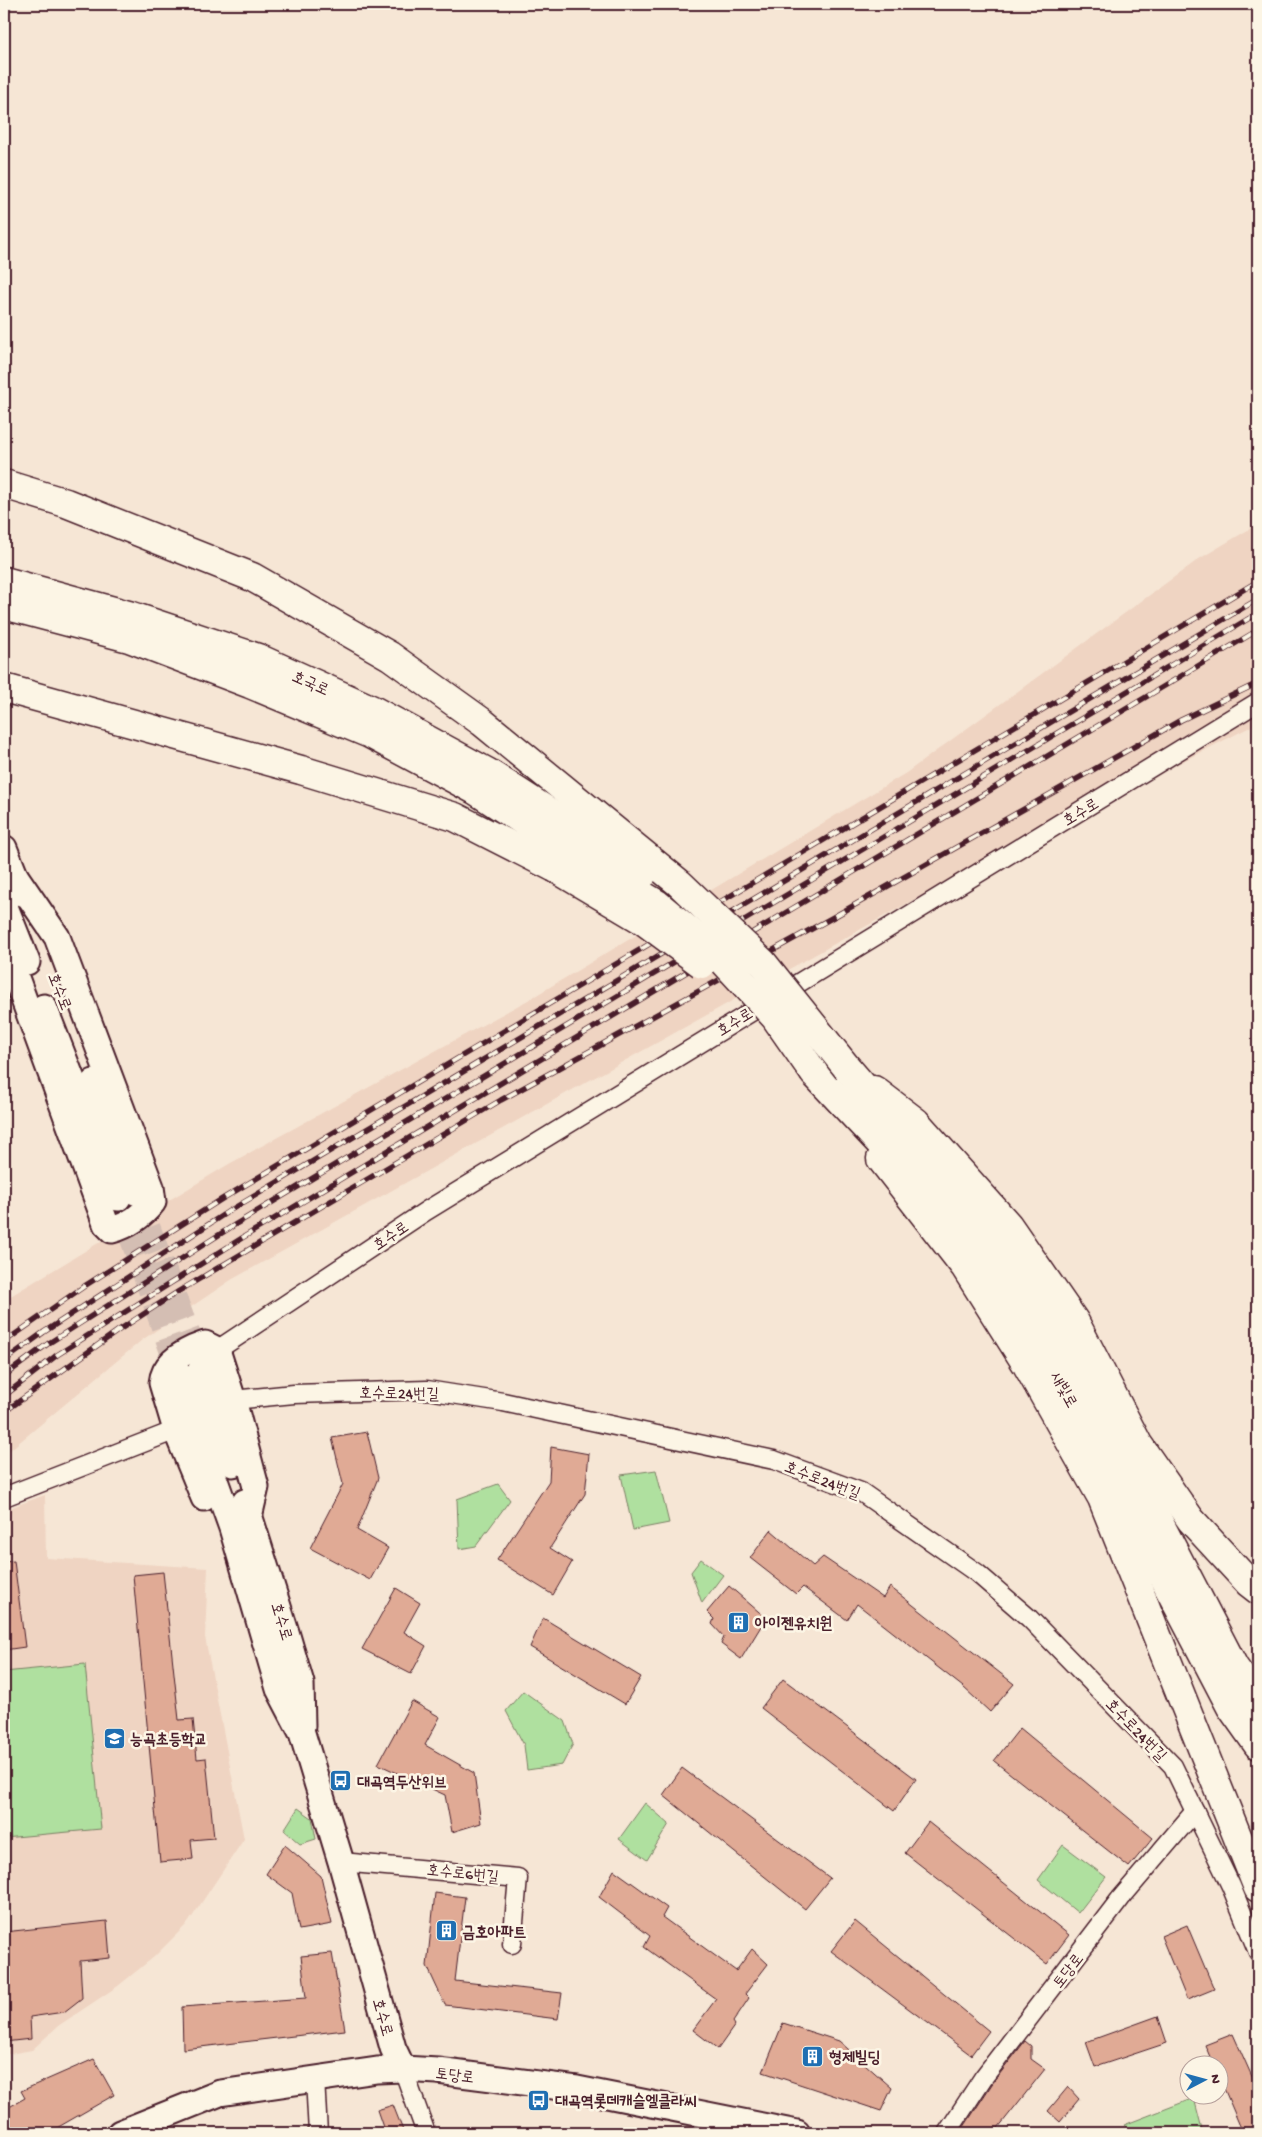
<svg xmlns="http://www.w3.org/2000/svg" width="1262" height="2137" font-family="'Gochi Hand','Poor Story',sans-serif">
<rect width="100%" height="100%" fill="#f6e6d5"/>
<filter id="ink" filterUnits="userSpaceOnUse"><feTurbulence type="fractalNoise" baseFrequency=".02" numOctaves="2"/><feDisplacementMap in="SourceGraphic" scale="10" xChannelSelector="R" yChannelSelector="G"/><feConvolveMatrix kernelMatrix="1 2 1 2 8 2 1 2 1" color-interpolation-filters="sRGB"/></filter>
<g filter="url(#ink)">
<g fill="#efd4c2">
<path d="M 1258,524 L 1258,723 L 942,884 L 231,1280 L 142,1340 L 4,1455 L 4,1300 L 229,1164 L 530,999 L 906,773 L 1199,559 Z"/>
<path d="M 45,1495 L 46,1558 L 208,1568 L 205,1637 L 244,1839 L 188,1923 L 154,1957 L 118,1986 L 58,2026 L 32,2050 L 4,2055 L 4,1510 Z"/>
</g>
<g fill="#afe09f" stroke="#7c8065">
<path d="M 656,1470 L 669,1523 L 633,1530 L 621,1475 Z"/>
<path d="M 498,1484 L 510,1500 L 476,1546 L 459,1549 L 457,1499 Z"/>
<path d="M 701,1559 L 723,1575 L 702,1603 L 691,1572 Z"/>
<path d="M 85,1664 L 101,1829 L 4,1838 L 4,1672 Z"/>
<path d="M 523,1691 L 565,1721 L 573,1744 L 562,1765 L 527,1770 L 524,1745 L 506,1711 Z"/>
<path d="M 645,1803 L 669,1824 L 647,1860 L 619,1839 Z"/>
<path d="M 298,1808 L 312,1818 L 316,1839 L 300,1844 L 284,1830 Z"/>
<path d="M 1063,1845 L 1106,1877 L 1078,1913 L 1038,1880 Z"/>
<path d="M 1194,2098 L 1203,2133 L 1131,2133 L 1124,2125 Z"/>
</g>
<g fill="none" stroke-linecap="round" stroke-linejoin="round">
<path stroke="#6d8a9a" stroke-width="5.5" d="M 4,11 L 12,4"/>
</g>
<g fill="#e0aa95" stroke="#4a1f2b">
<path d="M 367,1432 L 378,1478 L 357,1530 L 388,1548 L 370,1580 L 310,1548 L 343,1484 L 332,1438 Z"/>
<path d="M 551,1447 L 589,1454 L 585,1494 L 550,1548 L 572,1562 L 553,1595 L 497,1560 L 549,1481 Z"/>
<path d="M 771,1530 L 813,1566 L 823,1557 L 883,1598 L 890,1587 L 1014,1684 L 990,1712 L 963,1687 L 857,1604 L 847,1620 L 803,1587 L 796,1594 L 750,1558 Z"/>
<path d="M 14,1561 L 25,1647 L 4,1650 L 4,1562 Z"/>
<path d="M 163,1572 L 179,1720 L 193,1719 L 197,1759 L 206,1758 L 214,1838 L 191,1840 L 193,1859 L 160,1862 L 133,1575 Z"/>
<path d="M 729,1586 L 766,1618 L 741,1659 L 721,1644 L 724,1637 L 712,1624 L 714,1619 L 707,1612 Z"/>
<path d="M 396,1588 L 420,1603 L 404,1632 L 426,1646 L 411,1674 L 362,1649 Z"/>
<path d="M 543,1618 L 641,1677 L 625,1704 L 530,1647 Z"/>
<path d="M 783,1679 L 916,1779 L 894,1811 L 761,1708 Z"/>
<path d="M 412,1701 L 440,1717 L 425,1745 L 474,1773 L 481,1823 L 452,1832 L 445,1795 L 378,1764 Z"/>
<path d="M 1020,1728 L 1153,1838 L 1129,1867 L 994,1761 Z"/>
<path d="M 682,1768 L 830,1878 L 805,1909 L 663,1795 Z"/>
<path d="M 928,1822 L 1069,1935 L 1047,1964 L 905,1853 Z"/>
<path d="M 285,1845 L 321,1876 L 332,1924 L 299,1930 L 292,1893 L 266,1874 Z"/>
<path d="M 614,1870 L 667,1908 L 662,1917 L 736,1971 L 752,1949 L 768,1964 L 745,1994 L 749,1998 L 733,2022 L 735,2025 L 718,2049 L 693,2030 L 716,1999 L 644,1947 L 650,1936 L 599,1897 Z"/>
<path d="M 435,1893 L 465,1897 L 455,1981 L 562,1993 L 558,2019 L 445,2005 L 427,1966 Z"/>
<path d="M 107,1921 L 110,1958 L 80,1961 L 82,1998 L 64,2012 L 30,2017 L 31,2039 L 4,2042 L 4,1932 Z"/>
<path d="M 855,1921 L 989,2031 L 971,2055 L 831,1951 Z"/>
<path d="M 1187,1925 L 1214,1989 L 1187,2000 L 1161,1936 Z"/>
<path d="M 332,1953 L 345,2030 L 183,2049 L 182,2007 L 306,1998 L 301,1956 Z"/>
<path d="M 1158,2016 L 1167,2043 L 1095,2067 L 1086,2042 Z"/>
<path d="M 783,2023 L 839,2041 L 892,2088 L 881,2111 L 763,2072 Z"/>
<path d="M 1233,2034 L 1258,2090 L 1258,2133 L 1243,2133 L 1220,2079 L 1220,2064 L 1213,2064 L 1205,2045 Z"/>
<path d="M 1025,2041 L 1031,2046 L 1031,2059 L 1045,2069 L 994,2133 L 960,2133 L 992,2084 Z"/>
<path d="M 94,2059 L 114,2095 L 48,2133 L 4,2133 L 4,2110 L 25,2098 L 21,2091 Z"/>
<path d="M 1068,2087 L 1079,2099 L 1060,2122 L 1048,2111 Z"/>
<path d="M 393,2105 L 404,2133 L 385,2133 L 377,2110 Z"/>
</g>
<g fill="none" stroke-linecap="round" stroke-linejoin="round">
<g stroke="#d4beb3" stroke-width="25" stroke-dasharray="25 12" stroke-linecap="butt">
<path d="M 135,1193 L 201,1369"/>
<path d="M 118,1198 L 181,1376"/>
</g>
<defs>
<g id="street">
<path d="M 217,1350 L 426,1211 L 1258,702"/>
<path d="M 233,1400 L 294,1394 L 427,1390 L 503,1402 L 774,1460 L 861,1492 L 977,1573 L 1029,1618 L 1173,1766 L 1231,1886 L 1258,1952"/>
<path d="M 4,1497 L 176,1430"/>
<path d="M 341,1862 L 518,1878 L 512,1944"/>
<path d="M 403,2069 L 426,2133"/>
<path d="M 315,2079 L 318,2133"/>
<path d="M 947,2133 L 983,2078 L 1121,1898 L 1195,1811"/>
</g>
<g id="secondary">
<path d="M 4,848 L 22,893"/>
<path d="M 4,904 L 27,962"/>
<path d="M 4,945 L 106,1224 L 112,1230 C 130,1225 142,1216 153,1202 L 151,1187 L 57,937 L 16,877"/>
<path d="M 44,1007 L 118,1198"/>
<path d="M 94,1082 L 135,1192"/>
<path d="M 201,1369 L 233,1464"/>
<path d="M 181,1376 L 196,1427 L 232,1528 L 279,1689 L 302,1733 L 341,1862 L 393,2048 L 403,2069"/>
<path d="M 204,1498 L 176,1430 L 162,1383 C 164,1361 187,1350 205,1344 L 217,1350 L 233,1400 L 256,1487 L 249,1517"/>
<path d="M 245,1502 L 286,1632 L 301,1683 L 302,1726"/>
<path d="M 120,2133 L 220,2093 L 377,2070 L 403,2069 L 438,2071 L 577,2089 L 797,2133"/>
</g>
<g id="primary">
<path d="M 4,484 L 66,503 L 252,577 L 390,656 L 482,722 L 592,812"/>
<path d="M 4,581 L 132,616 L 258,658 L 373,710 L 487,772 L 580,832"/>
<path d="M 4,605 L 129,638 L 250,684 L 370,734 L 475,790 L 571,852"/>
<path d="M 4,688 L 301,770 L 455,817 L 555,868"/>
<path d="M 874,1090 L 916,1122 L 1008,1225 L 1075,1322 L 1138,1444 L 1191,1520 L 1249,1583 L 1258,1590"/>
<path d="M 881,1159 L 965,1267 L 1027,1365 L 1102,1498 L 1258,1888"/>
</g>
<g id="highway">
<path d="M 848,1069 L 995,1238 L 1051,1324 L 1110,1428 L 1234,1667 L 1258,1700"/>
<path d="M 814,1073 L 967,1235 L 1029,1325 L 1084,1426 L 1231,1707 L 1258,1745"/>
</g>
</defs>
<use href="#street" stroke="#4a1f2b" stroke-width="21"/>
<use href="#secondary" stroke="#4a1f2b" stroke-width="29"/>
<use href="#primary" stroke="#4a1f2b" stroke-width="31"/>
<use href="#highway" stroke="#4a1f2b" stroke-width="31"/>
<use href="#street" stroke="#fcf5e5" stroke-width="18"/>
<use href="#secondary" stroke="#fcf5e5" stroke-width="25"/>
<use href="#primary" stroke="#fcf5e5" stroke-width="28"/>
<use href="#highway" stroke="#fcf5e5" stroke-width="28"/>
<defs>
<g id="rail">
<path d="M 4,1342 L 86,1285 L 222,1199 L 1258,581"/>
<path d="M 4,1361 L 44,1332 L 229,1211 L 1258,599"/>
<path d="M 4,1376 L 49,1343 L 236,1224 L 1258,613"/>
<path d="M 4,1396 L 57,1355 L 242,1238 L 1258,630"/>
<path d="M 4,1412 L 119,1330 L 179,1291 L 501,1100 L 837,915 L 1181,720 L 1258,683"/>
</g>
</defs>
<use href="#rail" stroke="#4a1f2b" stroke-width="5.5"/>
<use href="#rail" stroke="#fcf5e5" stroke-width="4" stroke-dasharray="11" stroke-linecap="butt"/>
<defs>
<g id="primary-bridge">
<path d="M 592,812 L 679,883 L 763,963 L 848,1069"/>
<path d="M 580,832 L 642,875"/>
<path d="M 571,852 L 657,904 L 718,955 L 775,1017 L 814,1073"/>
<path d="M 555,868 L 644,921 L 702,964"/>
</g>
</defs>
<use href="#primary-bridge" stroke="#4a1f2b" stroke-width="31" stroke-linecap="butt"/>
<use href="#primary-bridge" stroke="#fcf5e5" stroke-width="28"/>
</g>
</g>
<defs>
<symbol id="building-square" viewBox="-11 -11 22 22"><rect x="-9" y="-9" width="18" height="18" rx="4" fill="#1f6fb2" stroke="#fcf5e5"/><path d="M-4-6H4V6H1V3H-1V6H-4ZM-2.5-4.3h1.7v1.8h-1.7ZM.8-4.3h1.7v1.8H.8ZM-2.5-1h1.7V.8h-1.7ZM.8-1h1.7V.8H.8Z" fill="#fff"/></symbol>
<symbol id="school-square" viewBox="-11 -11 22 22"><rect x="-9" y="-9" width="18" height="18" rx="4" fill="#1f6fb2" stroke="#fcf5e5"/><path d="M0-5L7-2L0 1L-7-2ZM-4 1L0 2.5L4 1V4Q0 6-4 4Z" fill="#fff"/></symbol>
<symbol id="bus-square" viewBox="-11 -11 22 22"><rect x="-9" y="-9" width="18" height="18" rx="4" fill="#1f6fb2" stroke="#fcf5e5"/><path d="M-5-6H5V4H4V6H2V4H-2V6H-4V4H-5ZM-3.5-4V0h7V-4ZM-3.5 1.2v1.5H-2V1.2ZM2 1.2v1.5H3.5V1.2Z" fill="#fff"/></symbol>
</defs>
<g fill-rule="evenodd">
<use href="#building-square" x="726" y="1610" width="25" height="25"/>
<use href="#school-square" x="102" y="1726" width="25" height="25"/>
<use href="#bus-square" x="328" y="1768" width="25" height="25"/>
<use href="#building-square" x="434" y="1918" width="25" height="25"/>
<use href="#building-square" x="800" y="2044" width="25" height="25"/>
<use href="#bus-square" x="526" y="2088" width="25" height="25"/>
</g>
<g text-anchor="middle" stroke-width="5" stroke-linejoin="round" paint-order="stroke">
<g font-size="16" fill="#4a1f2b" stroke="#fcf5e5">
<text transform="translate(311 682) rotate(24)" y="6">호국로</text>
<text transform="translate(1080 811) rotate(-31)" y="6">호수로</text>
<text transform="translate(61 991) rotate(68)" y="6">호수로</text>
<text transform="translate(734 1021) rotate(-32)" y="6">호수로</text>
<text transform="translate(390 1235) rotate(-34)" y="6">호수로</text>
<text transform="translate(1065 1389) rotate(61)" y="6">새빛로</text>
<text transform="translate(399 1392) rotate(1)" y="6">호수로24번길</text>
<text transform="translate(823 1479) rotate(21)" y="6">호수로24번길</text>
<text transform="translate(283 1621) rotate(73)" y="6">호수로</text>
<text transform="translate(1137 1729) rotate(46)" y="6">호수로24번길</text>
<text transform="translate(463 1872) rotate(6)" y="6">호수로6번길</text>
<text transform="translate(1067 1970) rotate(-52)" y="6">토당로</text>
<text transform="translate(384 2017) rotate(74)" y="6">호수로</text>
<text transform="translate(455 2074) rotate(7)" y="6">토당로</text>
</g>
<g font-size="16" font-weight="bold" fill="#4a1f2b" stroke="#fcf5e5" text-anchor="start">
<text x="755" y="1628">아이젠유치원</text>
<text x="130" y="1744">능곡초등학교</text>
<text x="357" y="1787">대곡역두산위브</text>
<text x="462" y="1937">금호아파트</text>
<text x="829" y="2062">형제빌딩</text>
<text x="555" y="2106">대곡역롯데캐슬엘클라씨</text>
</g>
</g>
<rect width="1262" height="2137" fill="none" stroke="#fcf5e5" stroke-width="20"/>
<rect x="10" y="10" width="1242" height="2117" fill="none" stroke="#4a1f2b" stroke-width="2" filter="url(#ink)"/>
<g transform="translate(1204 2080) rotate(84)"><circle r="24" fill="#fcf5e5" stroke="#b59f9b"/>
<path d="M0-4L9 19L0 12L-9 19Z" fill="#1f6fb2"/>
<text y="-8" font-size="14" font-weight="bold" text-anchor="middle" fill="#4a1f2b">N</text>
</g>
</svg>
